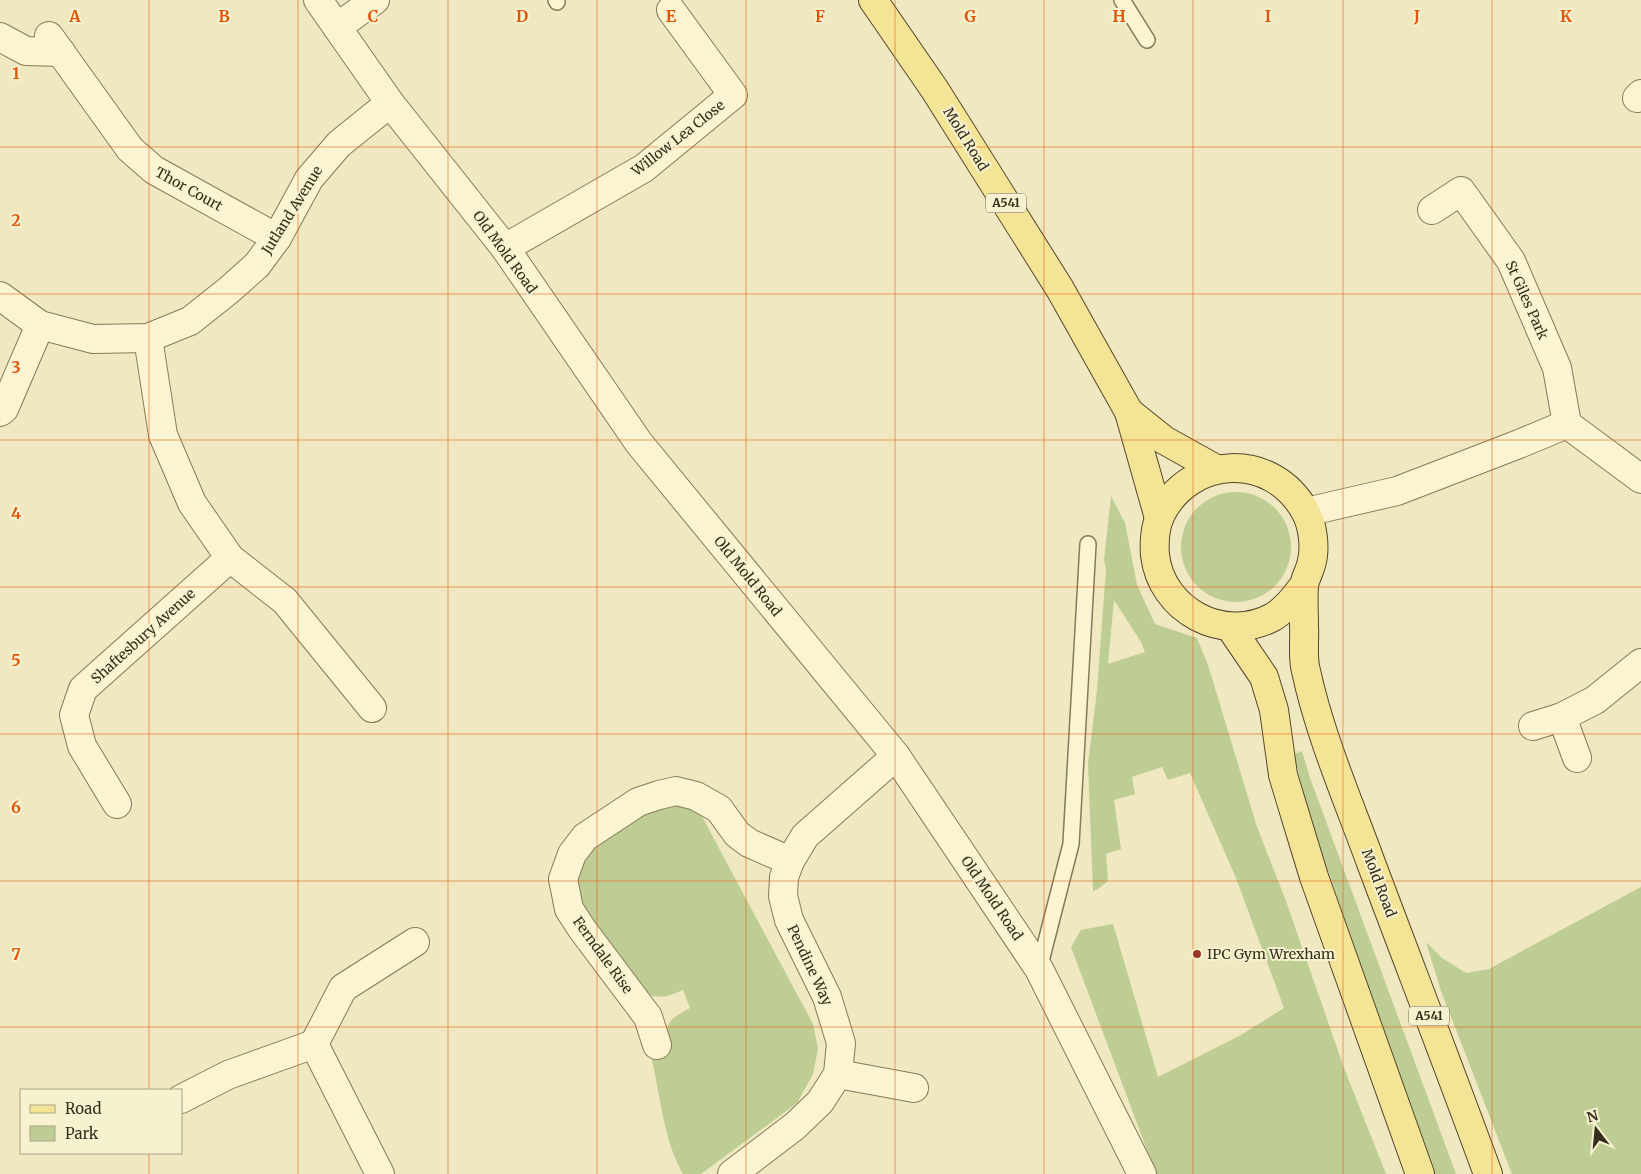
<svg xmlns="http://www.w3.org/2000/svg" width="1641" height="1174" font-family="Merriweather,serif">
<rect width="100%" height="100%" fill="#efe8c0"/>
<g fill="#becd93" fill-rule="evenodd">
<circle cx="1236" cy="547" r="55"/>
<path d="M 1111,496 L 1125,523 L 1137,585 L 1155,624 L 1197,638 L 1208,665 L 1257,827 L 1286,901 L 1344,1068 L 1386,1174 L 1156,1174 L 1071,947 L 1081,930 L 1113,924 L 1158,1077 L 1241,1035 L 1284,1008 L 1236,878 L 1190,773 L 1168,780 L 1162,767 L 1132,777 L 1135,794 L 1114,800 L 1121,849 L 1106,854 L 1108,881 L 1098,889 L 1093,891 L 1088,763 L 1097,691 L 1106,569 L 1104,560 ZM 1114,600 L 1141,642 L 1145,652 L 1108,664 Z"/>
<path d="M 1302,751 L 1310,778 L 1456,1174 L 1432,1174 L 1307,809 L 1294,754 Z"/>
<path d="M 681,802 L 698,809 L 813,1024 L 818,1049 L 813,1074 L 797,1103 L 701,1174 L 683,1174 C 663,1139 661,1096 651,1057 L 668,1048 C 665,1022 667,1021 690,1008 L 683,990 C 667,997 664,998 646,995 L 579,904 L 572,876 L 581,856 L 643,813 Z"/>
<path d="M 1641,887 L 1641,1174 L 1512,1174 L 1441,991 L 1426,942 L 1442,958 L 1466,973 L 1489,969 Z"/>
</g>
<g fill="none" stroke-linecap="round" stroke-linejoin="round">
<defs>
<g id="lane">
<path d="M 556,0 L 557,2"/>
<path d="M 1122,0 L 1147,40"/>
<path d="M 1039,969 L 1071,844 L 1088,544"/>
</g>
<g id="street">
<path d="M 318,0 L 390,103 L 505,248 L 639,443 L 896,756 L 1039,969 L 1142,1174"/>
<path d="M 337,27 L 375,0"/>
<path d="M 49,36 L 130,149 L 154,170 L 277,238"/>
<path d="M 0,37 L 26,51 L 61,52"/>
<path d="M 1637,98 L 1641,94"/>
<path d="M 505,248 L 644,168 L 733,95 L 671,10"/>
<path d="M 0,296 L 40,325 L 93,339 L 148,338 L 190,321 L 229,290 L 257,265 L 277,238 L 309,179 L 339,144 L 390,103"/>
<path d="M 148,338 L 163,435 L 192,503 L 230,558 L 285,601 L 372,708"/>
<path d="M 0,412 L 4,409 L 40,325"/>
<path d="M 1567,424 L 1641,479"/>
<path d="M 1306,512 L 1397,491 L 1519,444 L 1567,424 L 1557,368 L 1511,261 L 1461,191 L 1432,210"/>
<path d="M 1562,717 L 1577,758"/>
<path d="M 1533,726 L 1562,717 L 1595,700 L 1641,663"/>
<path d="M 117,804 L 82,746 L 74,715 L 83,689 L 230,558"/>
<path d="M 657,1045 L 648,1017 L 582,929 L 569,909 L 563,879 L 572,854 L 585,837 L 638,802 L 659,795 L 676,791 L 696,796 L 719,809 L 737,834 L 749,843 L 790,861"/>
<path d="M 838,1074 L 914,1088"/>
<path d="M 181,1099 L 228,1075 L 314,1044"/>
<path d="M 380,1174 L 314,1044 L 343,988 L 415,942"/>
<path d="M 732,1174 L 795,1126 L 820,1102 L 838,1074 L 841,1043 L 827,997 L 789,920 L 783,896 L 784,877 L 790,861 L 805,836 L 896,756"/>
</g>
<g id="primary">
<path d="M 873,0 L 935,90 L 1060,289 L 1129,412 L 1159,518"/>
<path d="M 1129,412 L 1164,440 L 1216,469"/>
<path d="M 1304,585 C 1295,597 1286,609 1273,617 C 1223,644 1161,610 1155,555 C 1154,542 1155,528 1160,516 C 1189,455 1272,451 1305,511 C 1313,525 1316,549 1311,565 C 1309,572 1305,579 1304,586 C 1303,599 1304,613 1304,626 C 1305,640 1302,657 1306,671 C 1320,736 1348,800 1371,863 C 1410,967 1450,1070 1488,1174"/>
<path d="M 1230,627 L 1264,677 L 1274,710 L 1283,775 L 1296,818 L 1314,877 L 1420,1174"/>
</g>
</defs>
<use href="#lane" stroke="#887957" stroke-width="18"/>
<use href="#street" stroke="#887957" stroke-width="30"/>
<use href="#primary" stroke="#56462c" stroke-width="30"/>
<use href="#lane" stroke="#faf4d3" stroke-width="15"/>
<use href="#street" stroke="#faf4d3" stroke-width="28"/>
<use href="#primary" stroke="#f4e596" stroke-width="28"/>
</g>
<path fill="none" stroke="#df570d" stroke-width="1" stroke-opacity="0.55" d="M 149,0 L 149,1090M 298,0 L 298,1174M 448,0 L 448,1174M 597,0 L 597,1174M 746,0 L 746,1174M 895,0 L 895,1174M 1044,0 L 1044,1174M 1193,0 L 1193,1174M 1343,0 L 1343,1174M 1492,0 L 1492,1174M 0,147 L 1641,147M 0,294 L 1641,294M 0,440 L 1641,440M 0,587 L 1641,587M 0,734 L 1641,734M 0,881 L 1641,881M 0,1027 L 1641,1027M 149,1153 L 149,1174"/>
<circle fill="#993625" stroke="#f6f1cf" stroke-width="2" cx="1197" cy="954" r="5"/>
<g text-anchor="middle" stroke-width="4" stroke-linejoin="round" paint-order="stroke">
<g fill="#f6f1cf" stroke="#706852" stroke-width="1">
<rect x="986" y="193.5" width="40" height="19" rx="4"/>
<rect x="1409" y="1006.5" width="40" height="19" rx="4"/>
</g>
<g font-size="12" font-weight="bold" fill="#372d1c">
<text x="1006" y="207">A541</text>
<text x="1429" y="1020">A541</text>
</g>
<g font-size="14" fill="#372d1c" stroke="#f6f1cf">
<text transform="translate(678 138) rotate(-38)" y="5">Willow Lea Close</text>
<text transform="translate(966 139) rotate(58)" y="5">Mold Road</text>
<text transform="translate(189 189) rotate(29)" y="5">Thor Court</text>
<text transform="translate(292 210) rotate(-58)" y="5">Jutland Avenue</text>
<text transform="translate(505 252) rotate(54)" y="5">Old Mold Road</text>
<text transform="translate(1527 300) rotate(66)" y="5">St Giles Park</text>
<text transform="translate(748 576) rotate(51)" y="5">Old Mold Road</text>
<text transform="translate(143 636) rotate(-42)" y="5">Shaftesbury Avenue</text>
<text transform="translate(1379 883) rotate(69)" y="5">Mold Road</text>
<text transform="translate(992 898) rotate(56)" y="5">Old Mold Road</text>
<text transform="translate(603 955) rotate(54)" y="5">Ferndale Rise</text>
<text transform="translate(810 965) rotate(65)" y="5">Pendine Way</text>
</g>
<g font-size="14" fill="#372d1c" stroke="#f6f1cf" text-anchor="start">
<text x="1207" y="959">IPC Gym Wrexham</text>
</g>
</g>
<g font-size="16" text-anchor="middle" font-weight="bold" fill="#df570d" stroke="#f6f1cf" stroke-width="4" stroke-linejoin="round" paint-order="stroke">
<text x="75" y="22">A</text>
<text x="224" y="22">B</text>
<text x="373" y="22">C</text>
<text x="522" y="22">D</text>
<text x="671" y="22">E</text>
<text x="820" y="22">F</text>
<text x="970" y="22">G</text>
<text x="1119" y="22">H</text>
<text x="1268" y="22">I</text>
<text x="1417" y="22">J</text>
<text x="1566" y="22">K</text>
<text x="16" y="79">1</text>
<text x="16" y="226">2</text>
<text x="16" y="373">3</text>
<text x="16" y="519">4</text>
<text x="16" y="666">5</text>
<text x="16" y="813">6</text>
<text x="16" y="960">7</text>
</g>
<rect x="20" y="1089" width="162" height="65" fill="#f6f1cf" stroke="#aaa387"/>
<rect x="30" y="1105" width="25" height="8" fill="#f4e596" stroke="#aaa387"/>
<text x="65" y="1114" font-size="15" fill="#372d1c">Road</text>
<rect x="30" y="1126" width="25" height="15" fill="#becd93" stroke="#aaa387"/>
<text x="65" y="1139" font-size="15" fill="#372d1c">Park</text>
<g transform="translate(1596 1129) rotate(344)" stroke="#f6f1cf" stroke-width="4" paint-order="stroke">
<path d="M0-4L9 19L0 12L-9 19Z" fill="#372d1c"/>
<text y="-8" font-size="14" font-weight="bold" text-anchor="middle" fill="#372d1c">N</text>
</g>
</svg>
